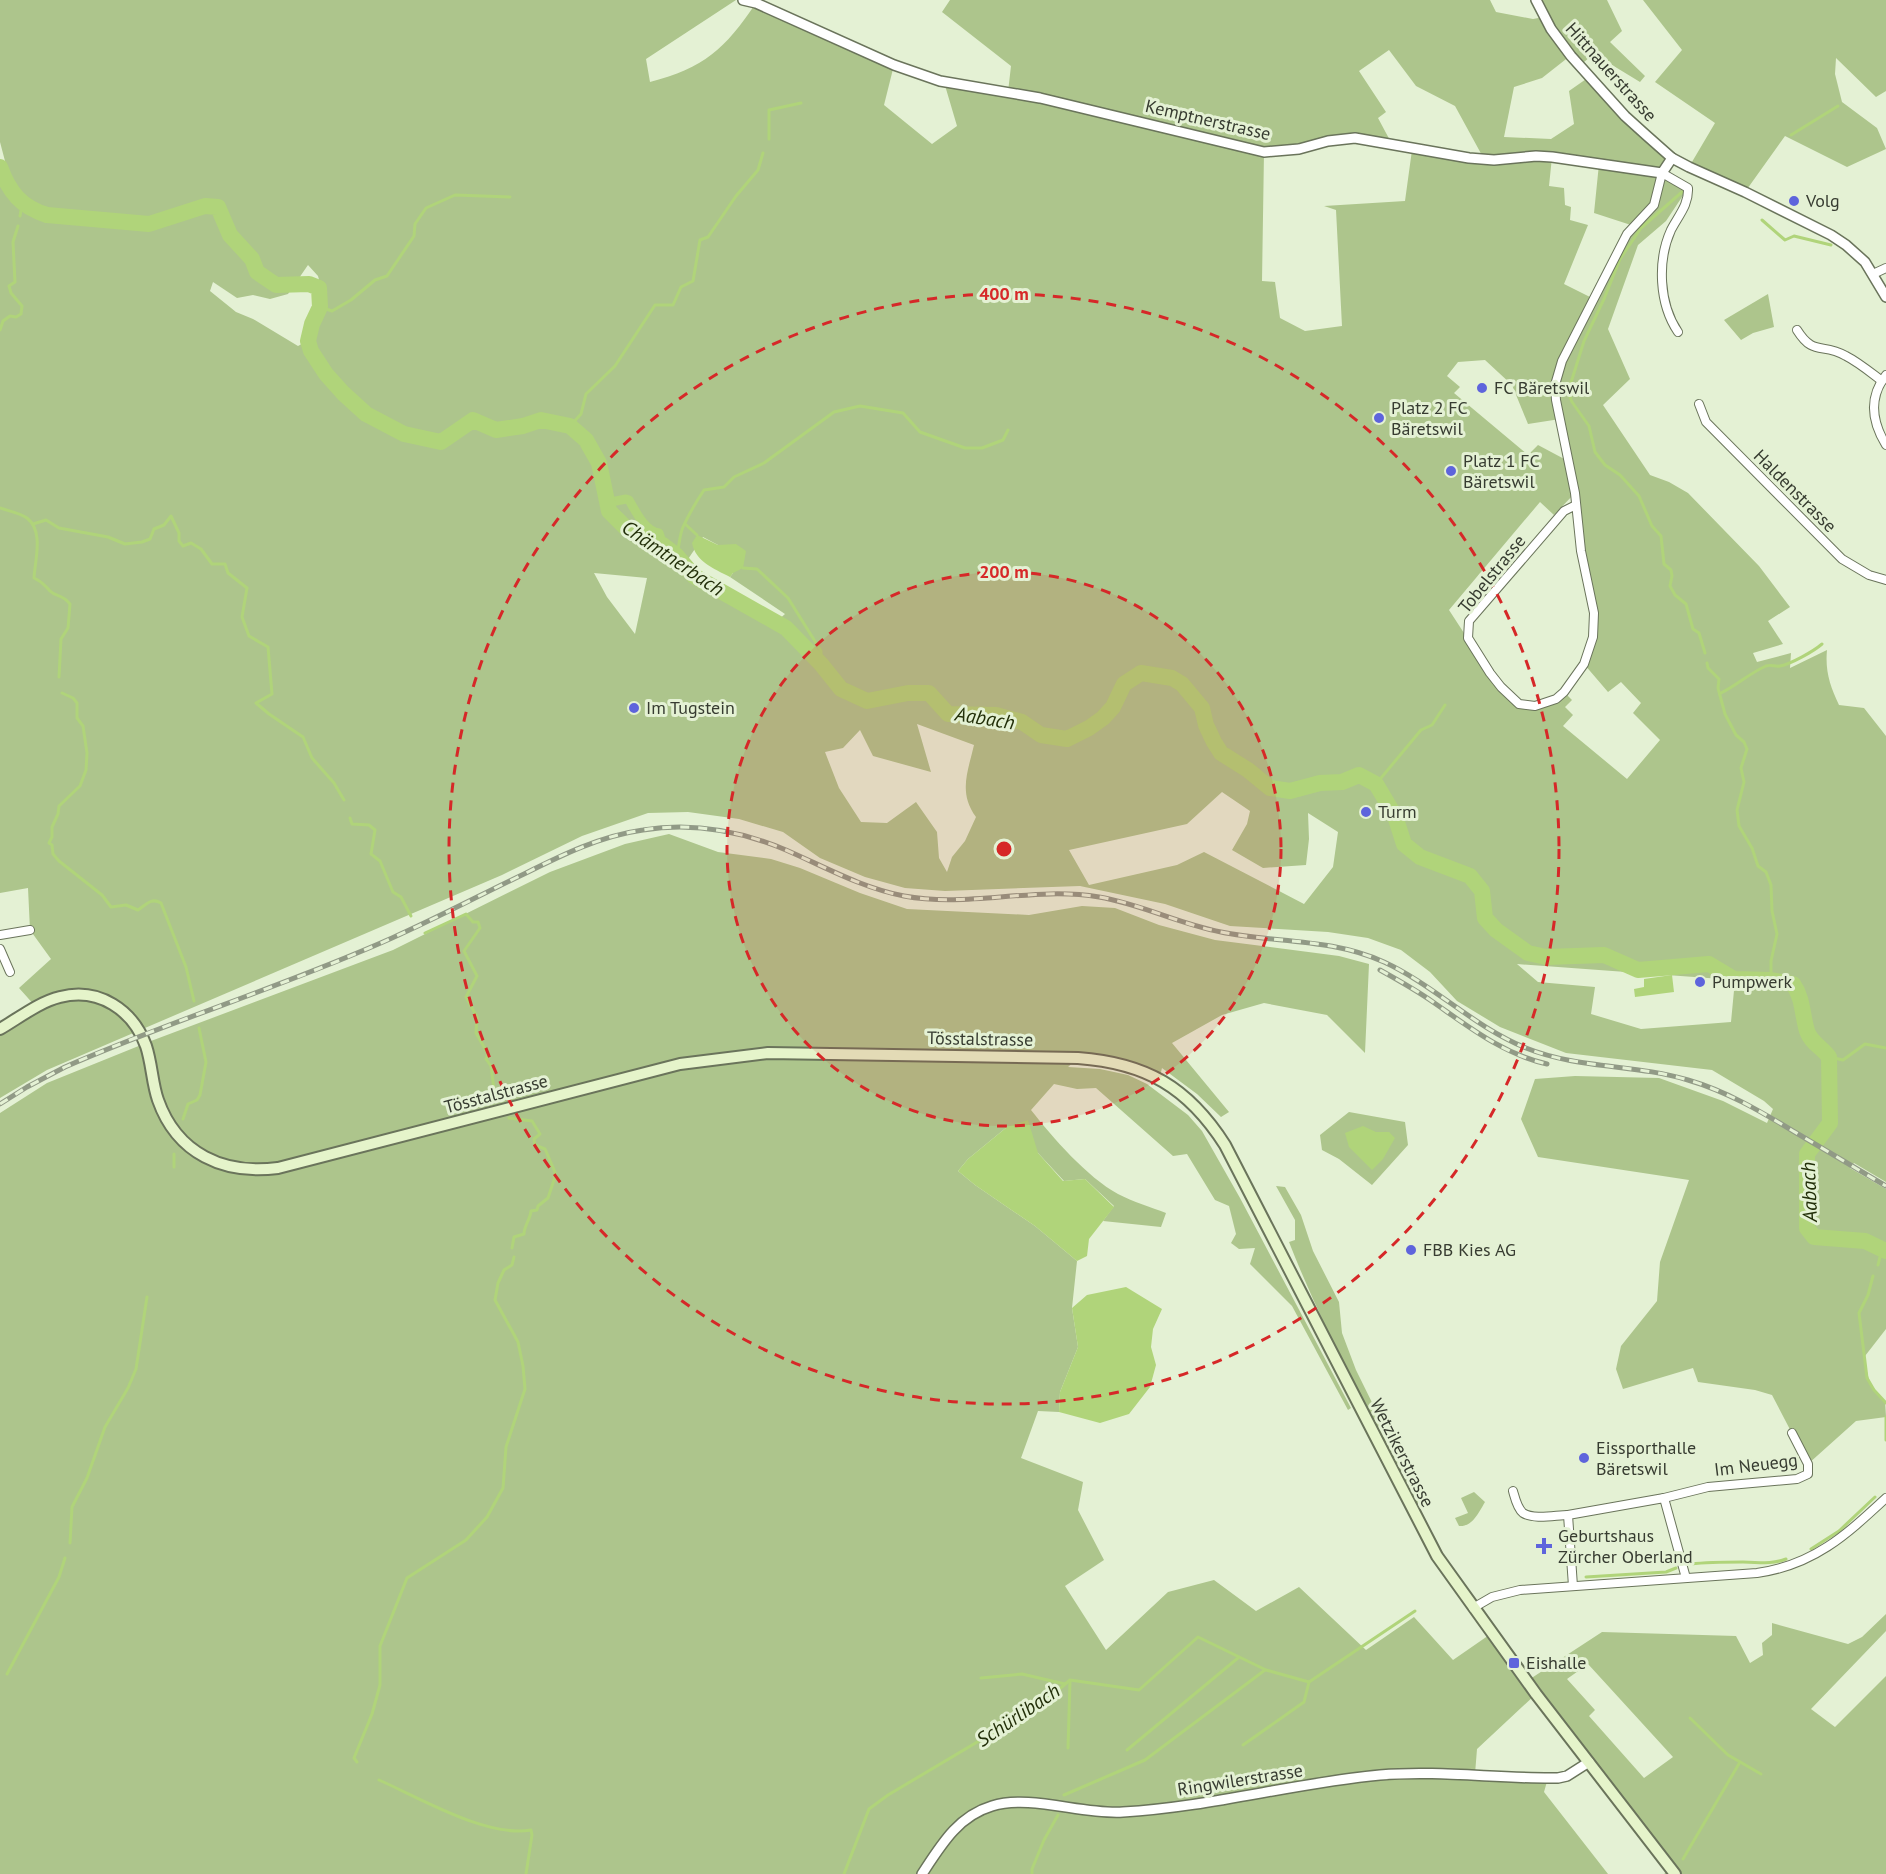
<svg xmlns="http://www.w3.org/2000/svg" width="1886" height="1874" font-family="'PT Sans',sans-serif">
<rect width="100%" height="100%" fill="#e4f1d4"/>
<g fill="#adc58c" fill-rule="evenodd">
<path d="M 0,0 L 736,0 L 646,59 L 650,82 C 704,68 725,49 756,3 L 894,65 L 884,105 L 932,144 L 957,126 L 944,82 L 1008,92 L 1011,66 L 942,12 L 950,0 L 1490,0 L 1496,12 L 1533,19 L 1544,17 L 1536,0 L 1607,0 L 1622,31 L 1610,42 L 1645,76 L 1640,82 L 1594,54 L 1579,66 L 1570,56 L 1542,78 L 1514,87 L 1504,137 L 1551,139 L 1574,124 L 1569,91 L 1589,77 L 1672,158 L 1662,173 L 1688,188 L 1666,221 L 1638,245 L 1608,329 L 1630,379 L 1603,405 L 1650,475 L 1669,482 L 1688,493 L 1759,566 L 1790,607 L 1768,621 L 1783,644 L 1753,653 L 1757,662 L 1791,653 L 1790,668 L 1827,650 C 1825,671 1830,686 1839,705 L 1864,708 L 1886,736 L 1886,1182 L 1854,1163 L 1850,1168 L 1886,1189 L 1886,1329 L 1865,1356 C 1867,1378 1869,1385 1885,1401 L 1886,1417 L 1856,1421 L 1808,1464 L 1772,1395 L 1755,1390 L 1698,1382 L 1693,1368 L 1623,1389 L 1616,1369 L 1621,1346 L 1657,1301 L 1660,1262 L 1689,1180 L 1538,1157 L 1521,1119 L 1535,1079 L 1575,1076 L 1659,1078 L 1723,1101 L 1767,1123 L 1773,1109 L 1764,1101 L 1712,1070 L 1566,1053 L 1500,1027 L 1457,1001 L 1430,972 L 1401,950 L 1368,938 L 1328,932 L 1230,926 L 1165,904 L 1080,886 L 945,891 L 905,888 L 865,877 L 820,858 L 783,832 L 739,819 L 688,812 L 648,813 L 582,836 L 502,875 L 47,1070 L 0,1098 L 0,1029 L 36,1007 L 19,988 L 51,959 L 30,930 L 28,888 L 0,893 L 0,184 L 10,180 L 0,142 ZM 1389,50 L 1416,86 L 1455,106 L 1484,159 L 1412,150 L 1405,201 L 1324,206 L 1336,210 L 1342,326 L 1305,331 L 1280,318 L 1275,282 L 1262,281 L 1264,152 L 1355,138 L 1393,146 L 1378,118 L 1386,112 L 1359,71 ZM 1552,157 L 1599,164 L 1594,213 L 1634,226 L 1594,299 L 1564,284 L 1588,225 L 1570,220 L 1571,207 L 1565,205 L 1564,188 L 1549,186 ZM 308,265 L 318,276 L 327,309 L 311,339 L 298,346 L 253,319 L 236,312 L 210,291 L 213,282 L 237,298 L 253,295 L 270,299 L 288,294 ZM 1485,360 L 1512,385 L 1528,424 L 1560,419 L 1568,461 L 1538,445 L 1528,455 L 1454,393 L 1460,387 L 1447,376 L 1458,362 ZM 1574,494 L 1594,613 L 1593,637 L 1584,664 L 1608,692 L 1621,682 L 1641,703 L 1633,713 L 1660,740 L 1627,779 L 1563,726 L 1573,715 L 1565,707 L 1572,700 L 1564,692 L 1535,706 L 1519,704 L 1490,673 L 1449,610 L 1540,502 L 1554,515 ZM 703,537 L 718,545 L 733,573 L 730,577 L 785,614 L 776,622 L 702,583 L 684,565 ZM 594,573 L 647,578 L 635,634 L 607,597 ZM 917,724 L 974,745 C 968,771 958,793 976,817 L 965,841 L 952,857 L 947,872 L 939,858 L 937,832 L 916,802 L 887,823 L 861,822 L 839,788 L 825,752 L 843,748 L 860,730 L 873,756 L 931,772 ZM 1222,792 L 1250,811 L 1247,824 L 1232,850 L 1263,868 L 1306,865 L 1309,839 L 1308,813 L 1338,832 L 1333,867 L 1304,904 L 1204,852 L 1177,865 L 1089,885 L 1069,850 L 1187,824 ZM 1517,964 L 1735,980 L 1731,1022 L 1641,1029 L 1591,1014 L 1595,987 L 1538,982 Z"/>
<path d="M 1643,0 L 1886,0 L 1886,91 L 1876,97 L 1836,58 L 1835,74 L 1842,102 L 1877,128 L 1886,149 L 1847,167 L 1785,136 L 1745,192 L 1689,167 L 1715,123 L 1655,82 L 1682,50 Z"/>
<path d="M 1768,294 L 1774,327 L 1753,333 L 1741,340 L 1724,320 Z"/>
<path d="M 669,834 L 718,852 L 771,859 L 800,868 L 860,893 L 907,909 L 1029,915 L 1082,906 L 1115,908 L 1159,925 L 1215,940 L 1339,956 L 1369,964 L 1365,1053 L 1327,1015 L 1264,1003 L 1222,1015 L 1172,1043 L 1229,1112 L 1221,1117 L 1197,1094 L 1162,1068 L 1159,1080 L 1078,1058 L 1068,1067 L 1100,1069 L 1128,1075 L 1147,1084 L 1188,1115 L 1202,1131 L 1240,1198 L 1351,1408 L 1348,1410 L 1292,1306 L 1250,1264 L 1255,1248 L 1239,1249 L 1231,1243 L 1236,1234 L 1229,1206 L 1215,1200 L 1187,1154 L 1173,1156 L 1096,1088 L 1077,1089 L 1054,1084 L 1031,1110 C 1053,1138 1087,1177 1118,1194 C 1133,1202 1151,1207 1166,1213 L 1161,1227 L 1103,1221 L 1114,1206 L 1085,1179 L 1064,1181 L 1038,1153 L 1007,1127 L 968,1159 L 958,1171 L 975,1185 L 1035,1226 L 1077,1261 L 1072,1308 L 1078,1347 L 1060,1392 L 1059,1412 L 1038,1411 L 1021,1458 L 1083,1482 L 1078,1510 L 1104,1560 L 1065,1586 L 1106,1650 L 1168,1592 L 1214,1580 L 1256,1611 L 1299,1587 L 1366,1650 L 1414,1617 L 1453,1660 L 1492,1633 L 1527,1681 L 1602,1632 L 1736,1636 L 1750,1663 L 1763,1655 L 1762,1643 L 1772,1635 L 1772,1623 L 1848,1644 L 1862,1637 L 1886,1614 L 1886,1631 L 1811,1709 L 1835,1727 L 1886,1676 L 1886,1874 L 1664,1874 L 1671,1869 L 1536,1694 L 1477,1749 L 1475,1774 L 1548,1778 L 1544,1792 L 1608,1874 L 0,1874 L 0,1113 L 47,1083 L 151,1041 L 393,950 L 550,872 L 625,844 ZM 1588,1664 L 1673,1757 L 1644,1778 L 1589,1716 L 1595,1710 L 1567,1679 Z"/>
<path d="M 1349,1112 L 1405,1122 L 1408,1145 L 1372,1185 L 1339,1159 L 1322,1150 L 1320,1135 Z"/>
<path d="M 1276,1186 L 1285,1187 L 1301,1215 L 1313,1251 L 1339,1302 L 1342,1333 L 1356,1370 L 1421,1502 L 1416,1503 C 1372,1417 1324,1332 1289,1242 L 1295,1240 L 1295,1220 Z"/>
<path d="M 1474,1492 L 1485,1502 C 1478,1514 1472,1527 1459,1526 L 1455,1518 L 1468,1513 L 1461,1498 Z"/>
</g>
<g fill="#b0d47a">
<path d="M 697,535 L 718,545 L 736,544 L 746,551 L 743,568 L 733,573 L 730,577 C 713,568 696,562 692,543 Z"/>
<path d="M 1672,975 L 1674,992 L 1635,997 L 1634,989 L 1644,987 L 1644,979 Z"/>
<path d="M 1028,1120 L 1038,1153 L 1063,1181 L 1085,1179 L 1114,1207 L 1089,1239 L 1087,1256 L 1077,1261 L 1035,1226 L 975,1185 L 958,1171 L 968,1159 L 1007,1127 Z"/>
<path d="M 1363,1126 L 1376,1132 L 1389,1132 L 1395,1138 L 1383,1159 L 1372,1170 L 1349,1147 L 1345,1133 Z"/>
<path d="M 1126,1287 L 1162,1309 L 1153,1329 L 1151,1347 L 1156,1365 L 1150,1387 L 1129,1414 L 1100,1423 L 1059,1412 L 1060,1392 L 1078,1347 L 1072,1308 L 1087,1295 Z"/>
</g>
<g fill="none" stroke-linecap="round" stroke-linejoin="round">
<g stroke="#b0d47a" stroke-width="3">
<path d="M 1791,135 L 1838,106"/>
<path d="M 769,139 L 769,110 L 801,103"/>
<path d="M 1682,192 L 1641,228 L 1620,259 L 1604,299 L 1584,341 L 1568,392 L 1572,402 L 1589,426 L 1595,452 L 1605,465 L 1620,475 L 1639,496 L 1652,526 L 1661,536 L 1664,564 L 1671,570 L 1672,576 L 1670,586 L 1675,595 L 1686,604 L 1693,629 L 1699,633 L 1705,653"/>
<path d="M 20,216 L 22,204"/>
<path d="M 1762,220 L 1785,240 L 1794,236 L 1831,245"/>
<path d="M 320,307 L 332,311 L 351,300 L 375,280 L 387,276 L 414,236 L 415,224 L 426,208 L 455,195 L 510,197"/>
<path d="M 0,330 L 3,321 L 10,316 L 16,317 L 21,314 L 22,306 L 11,293 L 9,286 L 15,282 L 13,242 L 18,226"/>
<path d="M 570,426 L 581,414 L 586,394 L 615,366 L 655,305 L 673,305 L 681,287 L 693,281 L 700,240 L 708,237 L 736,196 L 758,170 L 763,153"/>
<path d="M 0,508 C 9,511 20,513 27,518 C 44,531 35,560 34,578 C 43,582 44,585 50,591 C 56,597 62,594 70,604 L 68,628 L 61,639 L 59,677"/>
<path d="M 33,524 L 46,520 L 59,528 L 108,537 L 125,544 L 142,542 L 150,539 L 154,529 L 164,525 L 171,516 L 179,533 L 179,541 L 183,546 L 191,543 L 201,549 L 212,564 L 225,564 L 228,573 L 247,588 L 242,617 L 249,636 L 268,647 L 272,694 L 256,703 L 269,714 L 303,737 L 312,758 L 334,783 L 344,800"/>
<path d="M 685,524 L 697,535"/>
<path d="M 676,555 C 680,546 679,536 683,527 C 689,514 696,502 704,490 L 724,487 L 734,477 L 764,463 L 834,412 L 860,406 L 903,413 L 920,432 L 965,448 L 982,448 L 1003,440 L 1008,430"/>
<path d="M 743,568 L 757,569 L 788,598 L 821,651 L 821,664"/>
<path d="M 1707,663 L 1708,668 L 1719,679 L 1718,688 L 1725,714 L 1736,735 L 1744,742 L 1747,749 L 1741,768 L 1744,782 L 1737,810 L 1739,826 L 1752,848 L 1758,866 L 1766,872 L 1771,885 L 1772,911 L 1777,934 L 1771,961 L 1771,980"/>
<path d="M 62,693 L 73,698 L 77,703 L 77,718 L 83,726 L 87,753 L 86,770 L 80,786 L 59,806 L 58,814 L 52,827 L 52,837 L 49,843 L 52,845 L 53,854 L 59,861 L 102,895 L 111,907 L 126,905 L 138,910 C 146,905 151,897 161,903 L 186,967 L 194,1001"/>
<path d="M 1721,693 C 1737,685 1750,673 1766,666 C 1771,664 1775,667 1780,666 C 1791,664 1814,651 1822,644"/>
<path d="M 1376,784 L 1421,730 L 1432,725 L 1445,705"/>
<path d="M 350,818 L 352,824 L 369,825 L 375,830 L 371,854 L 380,861 L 393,892 L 401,897 L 411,916"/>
<path d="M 425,933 L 466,914 L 473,922 L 478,922 L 480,928 L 464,951 L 477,976 L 466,997 L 477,1017 L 476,1033 L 488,1054 L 486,1059 L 491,1066 L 495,1097"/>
<path d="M 1829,1057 L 1843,1060 L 1865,1044 L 1886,1048"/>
<path d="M 509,1118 L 532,1121 L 540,1134 L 534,1139 L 535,1145 L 545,1149 L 555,1172 L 555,1177 L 548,1198 L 538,1206 L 537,1210 L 531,1211 C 530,1220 524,1226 524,1234 L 514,1237 L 512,1248"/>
<path d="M 183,1119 L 188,1104 L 197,1100 L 200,1095 L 206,1062 L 199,1028"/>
<path d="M 174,1167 L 174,1154"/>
<path d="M 1878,1265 L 1882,1249"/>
<path d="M 1873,1276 L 1868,1295 L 1859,1313 L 1867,1378 L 1874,1390 L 1886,1403"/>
<path d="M 1886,1417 L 1886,1440"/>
<path d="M 70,1543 L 72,1507 L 87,1478 L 105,1427 L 128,1388 L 136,1369 L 147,1297"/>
<path d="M 1811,1549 L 1839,1531 L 1875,1497"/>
<path d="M 1691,1564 C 1708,1562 1726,1562 1743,1562 C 1759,1562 1770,1565 1786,1559"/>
<path d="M 1586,1577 L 1666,1572 L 1676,1568"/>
<path d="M 7,1674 L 59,1577 L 65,1558"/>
<path d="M 981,1678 L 1022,1674 L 1065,1684"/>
<path d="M 1690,1718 L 1728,1755 L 1761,1774"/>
<path d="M 1243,1745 L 1304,1702 L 1309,1682"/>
<path d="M 1068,1748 L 1070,1681"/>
<path d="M 1127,1750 L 1238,1658"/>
<path d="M 357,1762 L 354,1758 L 372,1714 L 380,1685 L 380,1646 L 407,1578 L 466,1540 L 487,1517 L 503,1488 L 506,1447 L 525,1389 L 523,1366 L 518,1342 L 495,1300 L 498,1283 L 504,1270 L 512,1265 L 514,1257"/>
<path d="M 379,1780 C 420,1798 487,1838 531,1830 L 532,1835 L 526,1874"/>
<path d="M 1064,1795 L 1145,1760 L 1265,1670"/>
<path d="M 1683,1859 L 1740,1762"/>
<path d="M 844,1874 L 869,1809 L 888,1795 L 1043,1703 L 1070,1680 L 1139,1690 L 1198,1637 L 1266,1670 L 1309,1682 L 1415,1611"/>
<path d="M 1032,1874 L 1032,1869 L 1044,1840 L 1058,1815"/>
</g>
<path stroke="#b0d47a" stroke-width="9" d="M 606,503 L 626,499 L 629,500 C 636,512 645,531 659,533 L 663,545"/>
<path stroke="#b0d47a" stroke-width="16" d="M 0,167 C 9,192 21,207 47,215 L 149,224 L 205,206 L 218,207 L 230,235 L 252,259 L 257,272 L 276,285 L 309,284 L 319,288 L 320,307 L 312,324 L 308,341 L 311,351 L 326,374 L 343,393 L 366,414 L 404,434 L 441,442 L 473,420 L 496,430 L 523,426 L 541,420 L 570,426 L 586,440 L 599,463 L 609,511 L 626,528 L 650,542 L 663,545 L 676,555 L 694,576 L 786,628 L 821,664 L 841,689 L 867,701 L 908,693 L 929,693 L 948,714 L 996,715 L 1022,722 L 1041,735 L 1067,739 L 1089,728 L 1103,718 L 1113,707 L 1124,684 L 1141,673 L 1172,678 L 1182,684 L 1202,708 L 1206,725 L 1214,742 L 1221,753 L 1248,770 L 1270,788 L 1290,791 L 1320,783 L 1342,782 L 1359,775 L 1376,784 L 1395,816 L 1404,844 L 1420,857 L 1470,876 L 1482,891 L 1485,918 L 1496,930 L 1528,953 L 1546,957 L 1604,955 L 1638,970 L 1709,964 L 1734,979 L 1771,980 L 1793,984 C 1803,998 1802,1014 1807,1031 C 1811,1043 1822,1047 1829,1057 L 1830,1123 L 1807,1154 L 1807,1228 L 1814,1237 L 1865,1241 L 1886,1251"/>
<defs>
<g id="minor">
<path d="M 1873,274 L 1886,268"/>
<path d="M 1797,330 C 1814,357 1822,342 1846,356 C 1858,362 1870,372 1882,381"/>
<path d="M 1886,375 C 1868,398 1872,422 1886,445"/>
<path d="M 1699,404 L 1706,422 L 1842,559 L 1869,575 L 1886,580"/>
<path d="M 1576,505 L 1564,511 L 1469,621 L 1468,638 L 1490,673 L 1501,687 L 1519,704 L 1535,706 L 1556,699 L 1564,692 L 1584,664 L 1593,637 L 1594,613 L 1581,551 L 1575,493 L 1556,400 L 1555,385 L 1562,361 L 1627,234 L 1654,205 L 1662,173 L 1688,188 C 1689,205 1678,216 1671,230 C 1657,261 1659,304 1678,332"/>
<path d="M 0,935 L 30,930"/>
<path d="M 0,949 L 10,972"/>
<path d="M 1513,1491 C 1515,1498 1517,1508 1523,1513 C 1534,1520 1556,1515 1568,1515"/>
<path d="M 1664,1498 L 1708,1487 L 1797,1479 L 1808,1474 L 1808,1464 L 1792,1433"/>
<path d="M 1573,1586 L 1568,1515 L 1664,1498 L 1686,1578"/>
<path d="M 1473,1608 L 1492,1597 L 1520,1590 L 1757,1573 C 1814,1565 1846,1535 1886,1498"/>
</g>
<g id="tertiary">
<path d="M 743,0 L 756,3 L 894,65 L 940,81 L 1040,98 L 1264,152 L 1299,149 L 1328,141 L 1355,138 L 1469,158 L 1494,160 L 1536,156 L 1552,157 L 1662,173 L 1672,158"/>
<path d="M 1536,0 L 1551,29 L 1571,56 L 1625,116 L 1646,135 L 1672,158 L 1689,167 L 1745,192 L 1831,235 L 1846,245 L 1865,262 L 1886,297"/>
<path d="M 922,1874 C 941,1845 958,1816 992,1806 C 1030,1794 1083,1815 1123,1812 C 1210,1807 1294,1783 1380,1775 C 1440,1770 1498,1779 1558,1778 L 1567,1776 L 1589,1762"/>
</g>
<path id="secondary" d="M 0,1029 C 19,1018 39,1002 60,997 C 99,987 133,1010 146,1046 C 152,1064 152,1083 158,1100 C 177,1154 224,1175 278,1168 L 680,1064 L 768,1053 L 1078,1058 C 1146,1063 1188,1087 1225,1145 L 1437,1556 L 1536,1694 L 1675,1874"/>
</defs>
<use href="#minor" stroke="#6a745b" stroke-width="10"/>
<use href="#tertiary" stroke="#6a745b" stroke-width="12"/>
<use href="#secondary" stroke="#6a745b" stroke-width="14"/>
<use href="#minor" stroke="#fff" stroke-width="8"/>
<use href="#tertiary" stroke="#fff" stroke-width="9"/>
<use href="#secondary" stroke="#e5f4ca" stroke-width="10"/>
<defs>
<g id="rail">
<path d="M 1380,970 C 1398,980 1416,990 1433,1002 C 1469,1027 1503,1054 1547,1064"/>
<path d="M 0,1104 L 27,1087 L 65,1067 C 172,1020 285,986 392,938 C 437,918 480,895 524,874 C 562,855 600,836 643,830 C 692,822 741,831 786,850 C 825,867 862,888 904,896 C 969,908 1034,886 1099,897 C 1141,904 1179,924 1221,932 C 1276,943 1331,938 1384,962 C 1434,985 1474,1027 1526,1048 C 1578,1069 1635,1064 1688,1080 C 1726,1091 1760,1111 1793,1131 C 1824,1149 1855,1168 1886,1186"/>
</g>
</defs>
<use href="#rail" stroke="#919a86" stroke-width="5"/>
<use href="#rail" stroke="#e4f1d4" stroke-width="3" stroke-dasharray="9" stroke-linecap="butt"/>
</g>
<circle cx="1004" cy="849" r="277" fill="#d62828" fill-opacity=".12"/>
<g fill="none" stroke="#d62828" stroke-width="3" stroke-dasharray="10 8">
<circle cx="1004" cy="849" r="277"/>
<circle cx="1004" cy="849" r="555"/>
</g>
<g fill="#5e64dc" stroke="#e4f1d4" stroke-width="2">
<circle cx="1794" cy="201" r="6"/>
<circle cx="1482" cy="388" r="6"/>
<circle cx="1379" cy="418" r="6"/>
<circle cx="1451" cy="471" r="6"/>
<circle cx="634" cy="708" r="6"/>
<circle cx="1366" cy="812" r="6"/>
<circle cx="1700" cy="982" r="6"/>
<circle cx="1411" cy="1250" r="6"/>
<circle cx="1584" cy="1458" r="6"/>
<path d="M1541 1537h6v6h6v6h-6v6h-6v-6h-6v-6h6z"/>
<rect x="1508" y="1657" width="12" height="12" rx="3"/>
</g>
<g text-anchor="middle" stroke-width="6" stroke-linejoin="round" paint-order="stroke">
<g font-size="18" fill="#373c31" stroke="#e4f1d4">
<text transform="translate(1611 72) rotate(48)" y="6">Hittnauerstrasse</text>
<text transform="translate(1208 120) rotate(13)" y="6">Kemptnerstrasse</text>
<text transform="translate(1795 491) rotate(45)" y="6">Haldenstrasse</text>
<text transform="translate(1492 574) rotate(-51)" y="6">Tobelstrasse</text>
<text transform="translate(980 1039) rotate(1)" y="6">Tösstalstrasse</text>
<text transform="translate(496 1094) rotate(-15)" y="6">Tösstalstrasse</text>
<text transform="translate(1402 1453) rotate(63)" y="6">Wetzikerstrasse</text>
<text transform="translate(1756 1465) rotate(-7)" y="6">Im Neuegg</text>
<text transform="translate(1240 1780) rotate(-9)" y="6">Ringwilerstrasse</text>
</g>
<g font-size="18" fill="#373c31" stroke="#e4f1d4" text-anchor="start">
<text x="1806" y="207">Volg</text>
<text x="1494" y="394">FC Bäretswil</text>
<text x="1391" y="414">Platz 2 FC<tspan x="1391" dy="21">Bäretswil</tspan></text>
<text x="1463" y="467">Platz 1 FC<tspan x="1463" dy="21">Bäretswil</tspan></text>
<text x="646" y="714">Im Tugstein</text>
<text x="1378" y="818">Turm</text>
<text x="1712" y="988">Pumpwerk</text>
<text x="1423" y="1256">FBB Kies AG</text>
<text x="1596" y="1454">Eissporthalle<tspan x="1596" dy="21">Bäretswil</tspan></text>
<text x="1558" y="1542">Geburtshaus<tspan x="1558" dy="21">Zürcher Oberland</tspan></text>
<text x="1526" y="1669">Eishalle</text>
</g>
<g font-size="20" font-style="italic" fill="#222f09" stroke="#e4f1d4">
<text transform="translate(673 558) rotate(34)" y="7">Chämtnerbach</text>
<text transform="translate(985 718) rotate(9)" y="7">Aabach</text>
<text transform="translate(1809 1192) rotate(-92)" y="7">Aabach</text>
<text transform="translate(1018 1715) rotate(-34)" y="7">Schürlibach</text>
</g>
</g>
<circle cx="1004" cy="849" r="9" fill="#d62828" stroke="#e4f1d4" stroke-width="3"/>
<g font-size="18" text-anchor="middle" font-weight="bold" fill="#d62828" stroke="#e4f1d4" stroke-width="6" stroke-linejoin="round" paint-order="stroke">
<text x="1004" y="300">400 m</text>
<text x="1004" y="578">200 m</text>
</g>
</svg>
